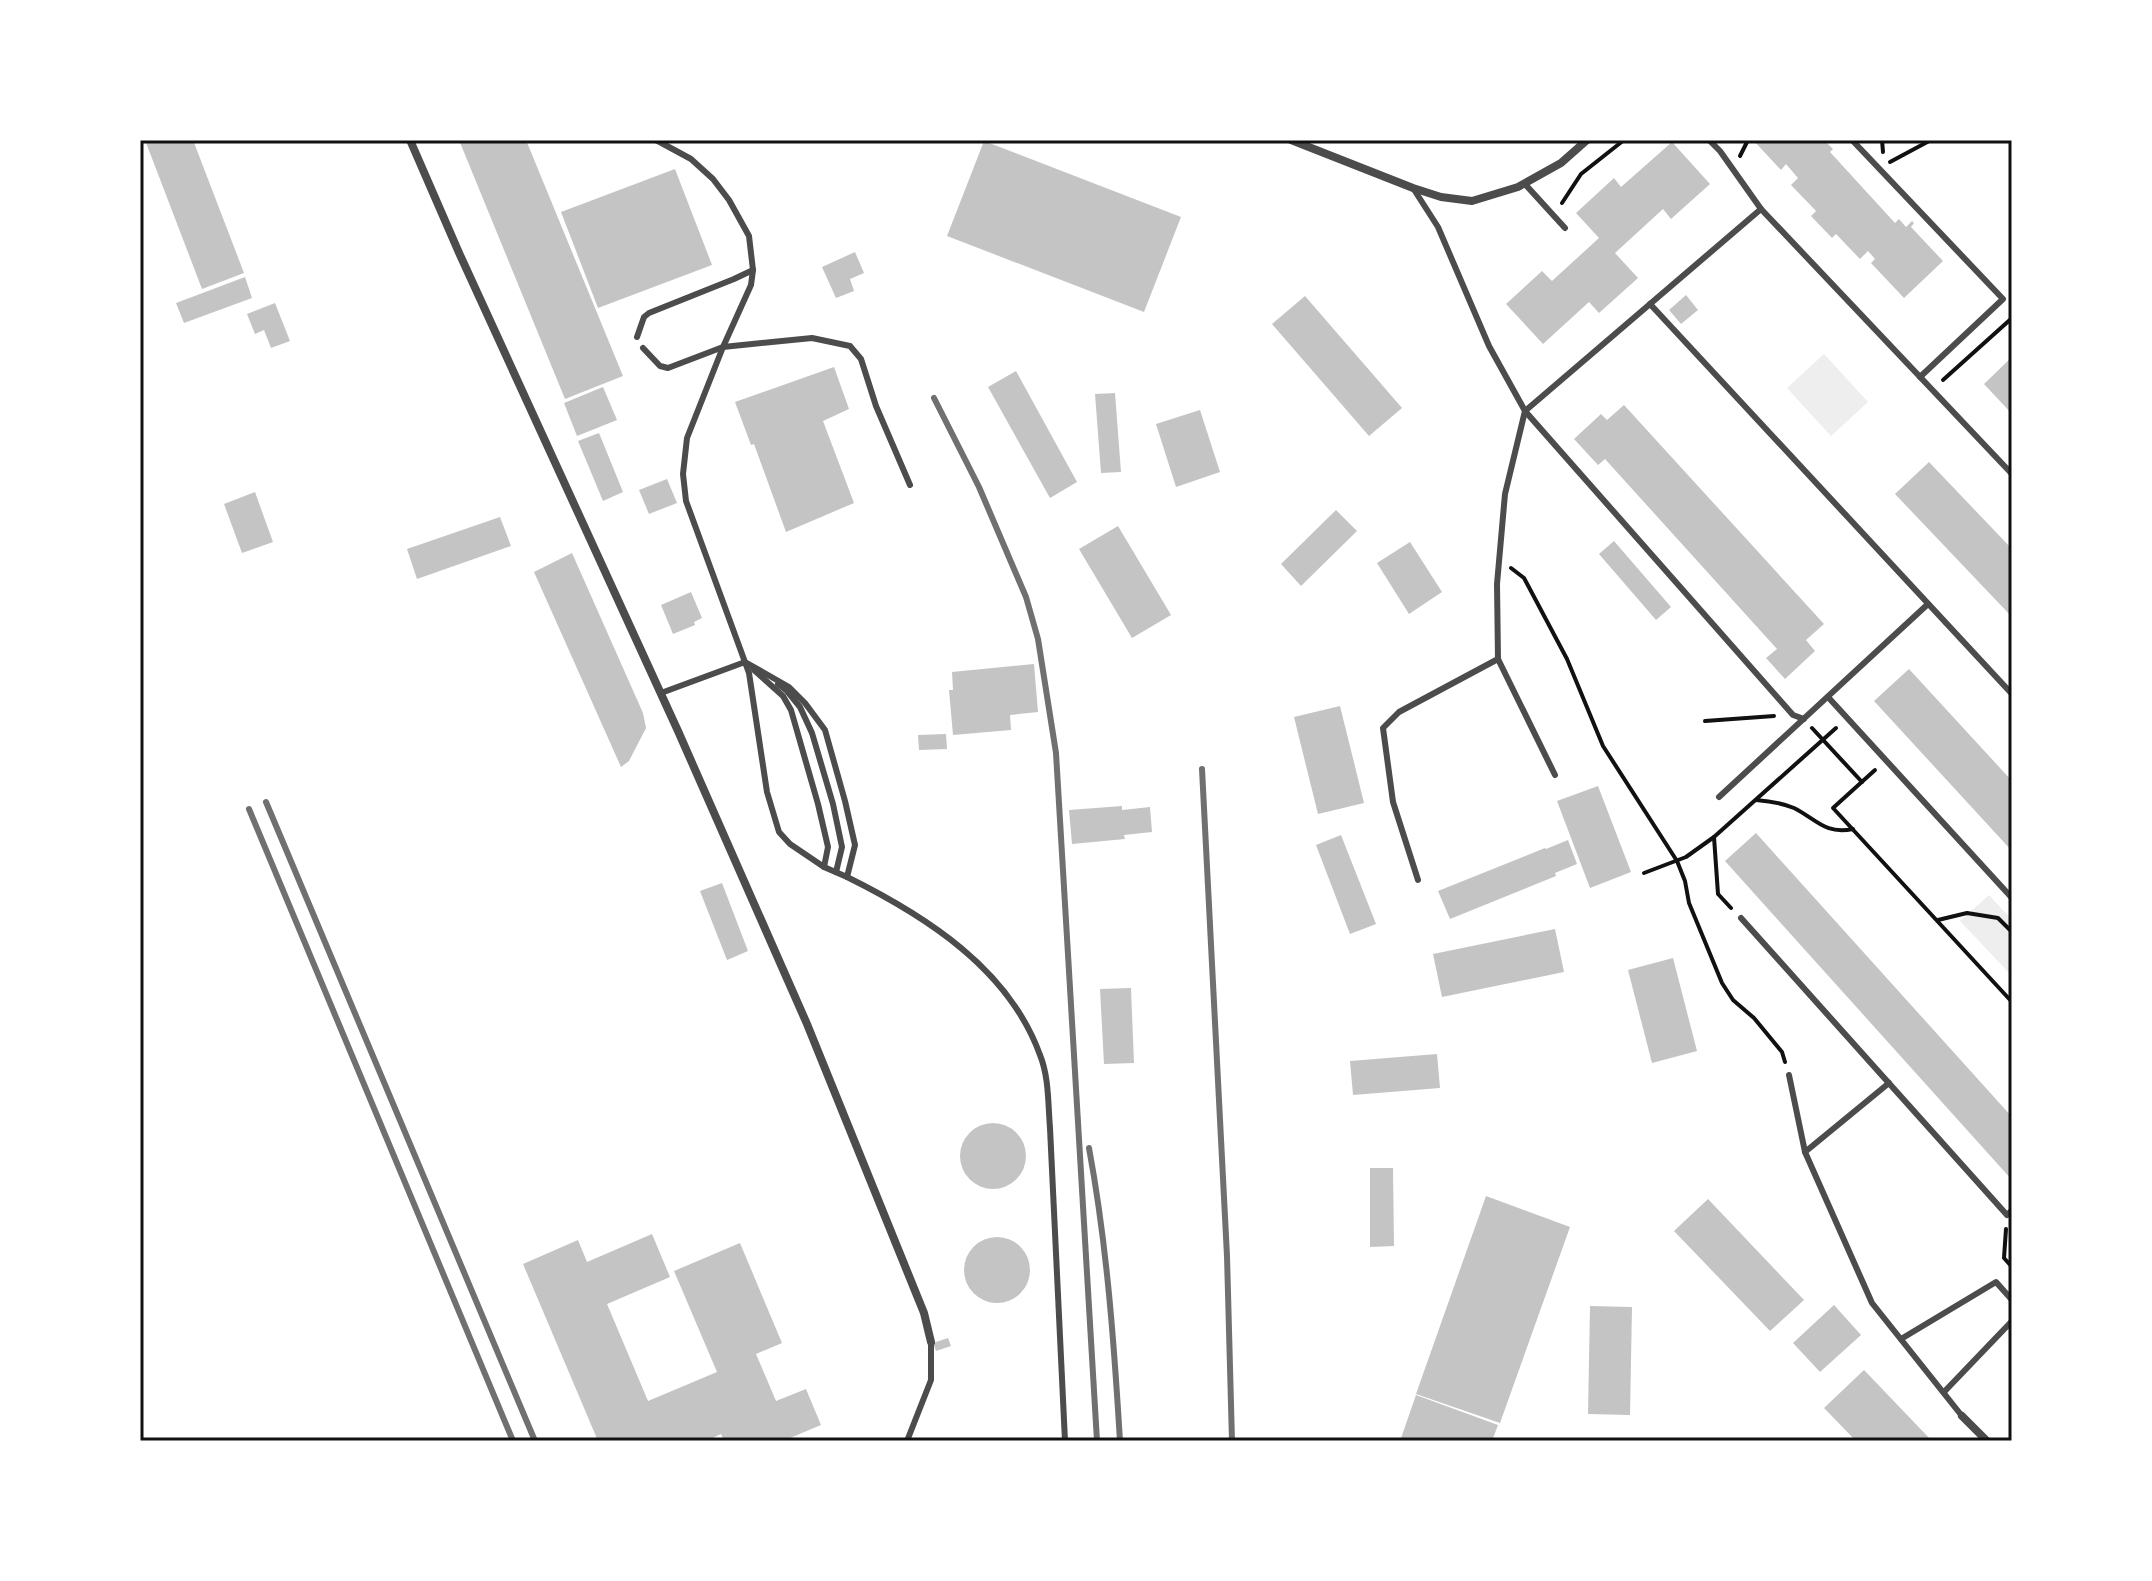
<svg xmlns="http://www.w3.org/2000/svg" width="2152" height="1581" font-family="'Alegreya Sans',sans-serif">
<rect width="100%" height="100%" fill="#fff"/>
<g fill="#eee">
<path d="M 1824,354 L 1868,402 L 1831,436 L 1787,388 Z"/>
<path d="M 1989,895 L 2012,920 L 2012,976 L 1960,921 Z"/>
</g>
<g fill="#c4c4c4">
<path d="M 145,140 L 193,140 L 244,273 L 202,289 Z"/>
<path d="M 459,140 L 526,140 L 623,376 L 565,399 Z"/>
<path d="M 1753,140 L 1827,140 L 1826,142 L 1833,149 L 1830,152 L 1895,223 L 1899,219 L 1906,227 L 1912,221 L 1914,223 L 1911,227 L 1943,261 L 1904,298 L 1871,263 L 1875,259 L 1868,251 L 1860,259 L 1836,234 L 1832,238 L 1811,216 L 1816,211 L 1791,185 L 1798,178 L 1786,164 L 1781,170 Z"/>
<path d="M 984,141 L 1181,217 L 1144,312 L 947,236 Z"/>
<path d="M 1672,142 L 1710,184 L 1671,219 L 1663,209 L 1615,253 L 1638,278 L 1599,313 L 1589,302 L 1543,344 L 1506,304 L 1542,271 L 1552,281 L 1599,238 L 1576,213 L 1614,178 L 1621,187 Z"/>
<path d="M 675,169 L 712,265 L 598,308 L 561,212 Z"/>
<path d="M 855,252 L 864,273 L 850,279 L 854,291 L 836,298 L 822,267 Z"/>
<path d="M 245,277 L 252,298 L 184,323 L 176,303 Z"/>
<path d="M 1686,295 L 1698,310 L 1681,324 L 1669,310 Z"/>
<path d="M 1305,296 L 1402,408 L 1369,436 L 1272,324 Z"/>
<path d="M 275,303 L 290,341 L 271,348 L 264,330 L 255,334 L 247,314 Z"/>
<path d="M 2012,357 L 2012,414 L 1984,384 Z"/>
<path d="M 834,367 L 849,409 L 823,421 L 854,503 L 786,532 L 754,444 L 751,445 L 735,402 Z"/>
<path d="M 1016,371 L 1077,482 L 1050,498 L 988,387 Z"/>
<path d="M 603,387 L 617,420 L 577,436 L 564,403 Z"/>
<path d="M 1115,393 L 1121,472 L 1101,473 L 1095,394 Z"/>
<path d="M 1624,405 L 1824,624 L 1806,640 L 1815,651 L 1785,679 L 1766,658 L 1777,649 L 1605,459 L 1598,465 L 1574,439 L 1601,414 L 1607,420 Z"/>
<path d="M 1200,410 L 1220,472 L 1176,487 L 1156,424 Z"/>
<path d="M 599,433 L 623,492 L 603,501 L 578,441 Z"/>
<path d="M 1929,462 L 2012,549 L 2012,617 L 1895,494 Z"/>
<path d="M 667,479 L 677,503 L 649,514 L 639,490 Z"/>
<path d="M 255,492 L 273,542 L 242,553 L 224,504 Z"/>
<path d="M 1336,510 L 1357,531 L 1301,586 L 1281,564 Z"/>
<path d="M 500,517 L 511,546 L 417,579 L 407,549 Z"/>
<path d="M 1118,526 L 1171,615 L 1132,638 L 1079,549 Z"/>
<path d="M 1614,541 L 1671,607 L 1656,620 L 1599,554 Z"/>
<path d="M 1410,542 L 1442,592 L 1409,614 L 1377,563 Z"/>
<path d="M 572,553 L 643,713 L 646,728 L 629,761 L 621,767 L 534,572 Z"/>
<path d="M 691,592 L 702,618 L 694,622 L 695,625 L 673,634 L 661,605 Z"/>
<path d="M 1034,664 L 1038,712 L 1010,715 L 1011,730 L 953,735 L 949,690 L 953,690 L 952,672 Z"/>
<path d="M 1909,669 L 2012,781 L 2012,851 L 1874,701 Z"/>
<path d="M 1340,706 L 1364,803 L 1318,814 L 1294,717 Z"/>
<path d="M 946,734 L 947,749 L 919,750 L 918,735 Z"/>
<path d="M 1598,786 L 1631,872 L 1590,888 L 1557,801 Z"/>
<path d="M 1122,806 L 1122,810 L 1150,807 L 1152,832 L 1124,835 L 1125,839 L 1072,844 L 1069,810 Z"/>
<path d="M 1756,833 L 2012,1117 L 2012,1180 L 1725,861 Z"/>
<path d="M 1341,835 L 1376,924 L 1350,934 L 1316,845 Z"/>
<path d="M 1568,840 L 1577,864 L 1555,873 L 1556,876 L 1450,919 L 1438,891 L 1545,848 L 1546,849 Z"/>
<path d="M 722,883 L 748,951 L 727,960 L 700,891 Z"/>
<path d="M 1555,929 L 1564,972 L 1442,997 L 1433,954 Z"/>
<path d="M 1673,958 L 1697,1051 L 1652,1063 L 1628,970 Z"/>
<path d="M 1131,988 L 1134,1063 L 1104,1064 L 1100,989 Z"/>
<path d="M 1437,1054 L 1440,1088 L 1353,1095 L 1350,1061 Z"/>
<circle cx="993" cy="1156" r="33"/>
<path d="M 1370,1168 L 1393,1168 L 1394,1246 L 1370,1247 Z"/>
<path d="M 1486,1196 L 1570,1227 L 1500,1423 L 1416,1394 Z"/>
<path d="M 1708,1199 L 1804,1300 L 1770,1331 L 1674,1231 Z"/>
<path d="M 652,1234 L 670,1277 L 607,1304 L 648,1401 L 717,1372 L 674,1271 L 740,1243 L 782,1343 L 756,1354 L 776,1401 L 806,1389 L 821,1425 L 783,1441 L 724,1441 L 721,1434 L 706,1441 L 598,1441 L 523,1264 L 578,1240 L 587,1262 Z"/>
<circle cx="997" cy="1270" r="33"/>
<path d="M 1834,1305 L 1861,1335 L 1820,1372 L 1793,1343 Z"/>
<path d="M 1590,1306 L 1632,1307 L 1630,1415 L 1588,1414 Z"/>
<path d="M 948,1338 L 951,1346 L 936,1351 L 933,1343 Z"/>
<path d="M 1864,1370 L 1932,1441 L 1856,1441 L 1824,1408 Z"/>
<path d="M 1416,1395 L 1498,1425 L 1492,1441 L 1400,1441 Z"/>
</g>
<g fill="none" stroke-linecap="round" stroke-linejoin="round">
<g stroke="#111" stroke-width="4">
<path d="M 1882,140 L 1883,152"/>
<path d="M 1740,156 L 1748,140"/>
<path d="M 1890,162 L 1931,140"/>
<path d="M 1562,203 L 1581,174 L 1624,140"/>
<path d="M 1943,380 L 2012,318"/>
<path d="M 1511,568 L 1524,578 L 1567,659 L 1603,746 L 1677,861 L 1685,881 L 1689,903 L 1722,983 L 1733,1000 L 1754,1018 L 1782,1052 L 1785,1062"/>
<path d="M 1705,721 L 1774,716"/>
<path d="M 1812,728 L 1862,782"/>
<path d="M 1875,770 L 1833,808 L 2012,1002"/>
<path d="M 1756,800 C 1769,801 1782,803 1794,808 C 1816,819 1825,835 1853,829"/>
<path d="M 1644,873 L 1686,857 L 1714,837"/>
<path d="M 1731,908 L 1718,894 L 1714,837 L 1836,728"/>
<path d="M 1938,920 L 1967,913 L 1998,918 L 2012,932"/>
<path d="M 2006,1229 L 2004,1258 L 2012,1267"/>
</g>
<g stroke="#4c4c4c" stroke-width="6">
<path d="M 656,140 L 691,159 L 713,179 L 729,200 L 749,236 L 753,270 L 751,285 L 723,347 L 687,438 L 683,474 L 686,501 L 749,673 L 767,792 L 779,832 L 790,844 L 824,867 L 847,877 L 855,845 L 845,801 L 825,730 L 805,703 L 789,687 L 745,662"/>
<path d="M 1709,140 L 1720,151 L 1761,209 L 2012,474"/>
<path d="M 1852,140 L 2003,299 L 1920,377"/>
<path d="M 1524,183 L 1565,228"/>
<path d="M 1413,188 L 1438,227 L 1489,346 L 1525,411 L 1793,715 L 1804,719"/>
<path d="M 1650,304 L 2012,694"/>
<path d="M 637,337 L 644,317 L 649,313 L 734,279 L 753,270"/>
<path d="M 643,348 L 660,366 L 668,368 L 723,347 L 812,338 L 850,346 L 861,359 L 876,406 L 910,485"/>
<path d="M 754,670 L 783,696 L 791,710 L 818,804 L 828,847 L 824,867"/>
<path d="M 778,684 L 787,691 L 800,707 L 812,733 L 833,804 L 842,847 L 836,872"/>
<path d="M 661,693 L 745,662"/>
<path d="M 1828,697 L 2012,898"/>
<path d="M 1555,775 L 1498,659 L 1497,584 L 1505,494 L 1525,411 L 1761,209"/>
<path d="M 1719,797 L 1928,604"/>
<path d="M 847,877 C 926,916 1009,969 1040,1055 C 1049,1077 1048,1104 1050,1128 L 1065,1441"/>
<path d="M 1418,880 L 1393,802 L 1383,728 L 1399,712 L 1498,659"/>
<path d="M 1741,918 L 2007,1215 L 2012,1210"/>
<path d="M 1789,1075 L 1805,1152 L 1872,1303 L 1962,1416"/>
<path d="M 1805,1152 L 1889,1083"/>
<path d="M 1901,1339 L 1996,1282 L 2012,1300"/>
<path d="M 1944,1392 L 2012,1321"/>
<path d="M 907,1441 L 931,1380 L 931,1342"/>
</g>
<g stroke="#4c4c4c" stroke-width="8">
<path d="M 410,140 L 460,255 L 678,731 L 807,1024 L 924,1313 L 931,1342"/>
<path d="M 1291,140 L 1413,188 L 1441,197 L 1472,201 L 1518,187 L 1561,163 L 1587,140"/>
<path d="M 1962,1416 L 1987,1441"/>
</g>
<g stroke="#707070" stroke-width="6">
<path d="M 934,398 L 979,487 L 1026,597 L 1038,639 L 1056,753 L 1097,1441"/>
<path d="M 1202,769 L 1227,1256 L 1232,1441"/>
<path d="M 266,802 L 535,1441"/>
<path d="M 249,809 L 513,1441"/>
<path d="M 1089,1148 C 1107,1245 1114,1343 1120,1441"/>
</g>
</g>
<rect width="2152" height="1581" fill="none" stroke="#ffffff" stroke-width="284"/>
<rect x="142" y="142" width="1868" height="1297" fill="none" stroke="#111" stroke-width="3"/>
</svg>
